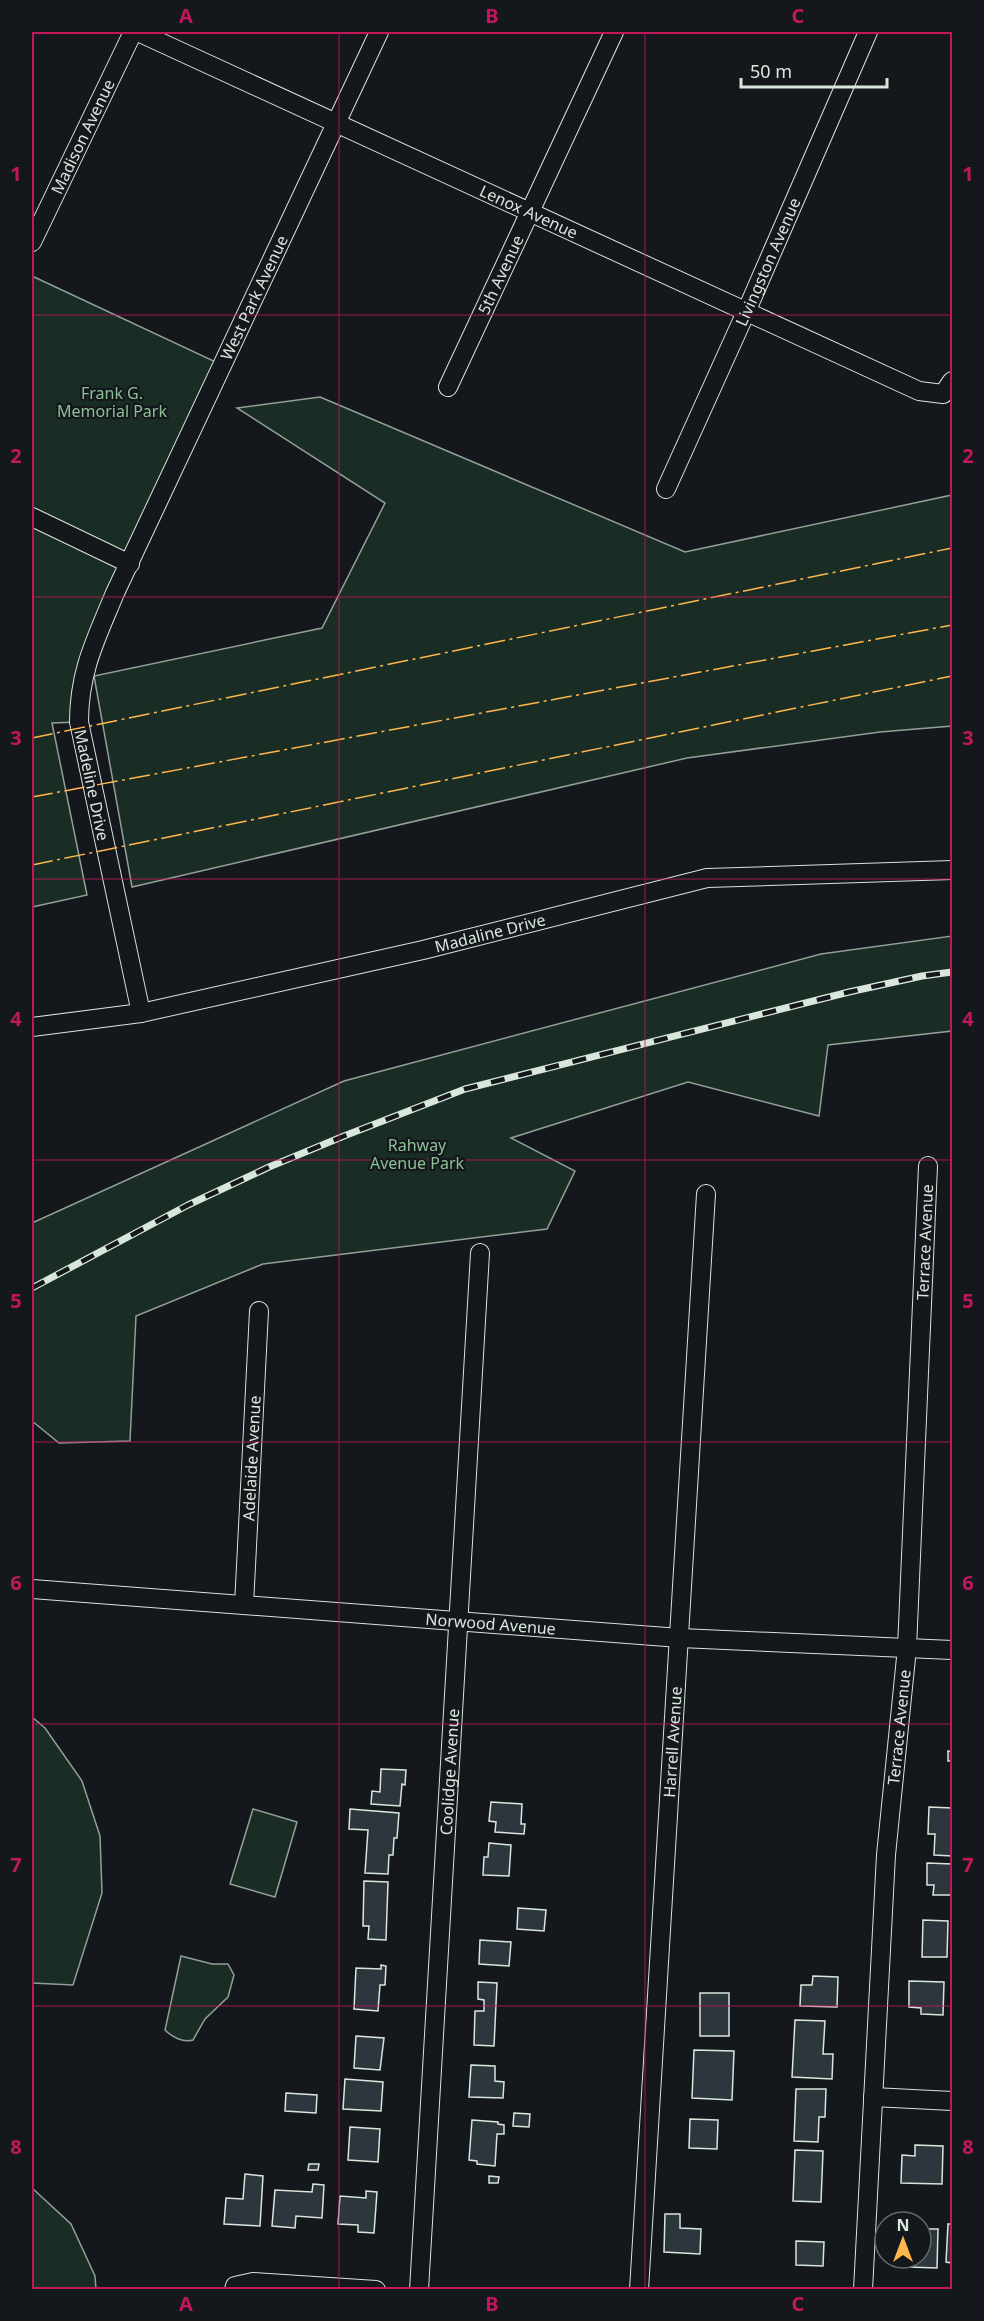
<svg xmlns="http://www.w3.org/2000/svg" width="984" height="2321" font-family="'Noto Sans',sans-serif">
<rect width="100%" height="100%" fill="#14181c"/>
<g fill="#1a2d24" stroke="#939e99" stroke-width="1.5">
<path d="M 32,276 L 218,363 L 115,593 L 79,722 L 52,723 L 87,895 L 32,907 Z"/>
<path d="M 320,397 L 685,552 L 952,495 L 952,726 L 880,732 L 687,758 L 132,887 L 94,676 L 322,628 L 385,503 L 237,408 Z"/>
<path d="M 952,936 L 952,1031 L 828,1045 L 819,1116 L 688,1082 L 511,1138 L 575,1171 L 547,1229 L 263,1264 L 136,1316 L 130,1441 L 59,1443 L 32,1421 L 32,1223 L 344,1081 L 821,954 Z"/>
<path d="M 32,1717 L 45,1728 L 82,1781 L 100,1836 L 102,1893 L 73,1985 L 32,1983 Z"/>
<path d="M 253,1809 L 297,1822 L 275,1897 L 230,1884 Z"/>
<path d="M 181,1956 L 212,1964 L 228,1964 L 234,1975 L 228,1997 L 205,2019 L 193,2040 C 183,2043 172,2037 165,2030 Z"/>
<path d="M 32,2188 L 71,2224 L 95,2276 L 96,2289 L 32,2289 Z"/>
</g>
<g fill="#2c363c" stroke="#d8e6dc" stroke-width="1.5">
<path d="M 948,1751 L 952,1752 L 952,1761 L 948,1761 Z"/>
<path d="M 381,1769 L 406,1770 L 405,1785 L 402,1784 L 400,1806 L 371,1804 L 372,1791 L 380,1792 Z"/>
<path d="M 491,1802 L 522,1804 L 521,1824 L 525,1824 L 524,1834 L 495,1832 L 496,1822 L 489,1821 Z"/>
<path d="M 929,1807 L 952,1808 L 952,1856 L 934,1855 L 935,1834 L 928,1834 Z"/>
<path d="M 350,1809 L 399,1813 L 397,1838 L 394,1838 L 393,1855 L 389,1855 L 388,1874 L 365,1873 L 368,1830 L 349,1829 Z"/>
<path d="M 489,1843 L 511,1845 L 509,1876 L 483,1875 L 484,1857 L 488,1857 Z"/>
<path d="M 927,1863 L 952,1864 L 952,1895 L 933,1895 L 934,1885 L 927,1885 Z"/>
<path d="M 364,1881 L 388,1882 L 386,1940 L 368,1939 L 369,1926 L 363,1926 Z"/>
<path d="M 518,1908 L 546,1910 L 544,1931 L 517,1929 Z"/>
<path d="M 923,1920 L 948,1921 L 947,1957 L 922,1957 Z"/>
<path d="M 480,1940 L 511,1942 L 509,1966 L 479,1964 Z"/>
<path d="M 381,1965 L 386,1966 L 385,1985 L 380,1985 L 378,2011 L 354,2009 L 356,1968 L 381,1969 Z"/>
<path d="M 813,1976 L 838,1977 L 837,2007 L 800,2006 L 801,1985 L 812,1985 Z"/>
<path d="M 909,1981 L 944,1982 L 943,2015 L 921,2014 L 921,2008 L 909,2007 Z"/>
<path d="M 478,1982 L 497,1983 L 494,2046 L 474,2045 L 475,2011 L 484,2011 L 484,2000 L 478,1999 Z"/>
<rect x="700" y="1993" width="29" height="43"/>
<path d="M 795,2020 L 825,2021 L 823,2054 L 833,2054 L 832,2079 L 792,2077 Z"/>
<path d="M 356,2036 L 384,2038 L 380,2070 L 354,2068 Z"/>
<path d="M 694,2050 L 734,2051 L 732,2100 L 692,2098 Z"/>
<path d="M 471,2065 L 495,2066 L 495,2081 L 504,2082 L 503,2098 L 469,2097 Z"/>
<path d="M 345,2079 L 383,2082 L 381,2111 L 343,2109 Z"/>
<path d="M 796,2089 L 826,2089 L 825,2117 L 819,2117 L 818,2142 L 794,2141 Z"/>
<path d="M 286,2093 L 317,2095 L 316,2113 L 285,2111 Z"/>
<path d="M 514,2113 L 530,2114 L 529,2127 L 513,2126 Z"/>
<path d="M 690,2119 L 718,2120 L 717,2149 L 689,2148 Z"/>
<path d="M 472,2120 L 498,2122 L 498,2124 L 504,2125 L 504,2134 L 497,2134 L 495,2166 L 477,2164 L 477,2161 L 469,2160 Z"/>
<path d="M 350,2127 L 380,2129 L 378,2162 L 348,2160 Z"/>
<path d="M 915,2145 L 943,2146 L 942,2184 L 901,2183 L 902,2155 L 915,2156 Z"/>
<path d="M 795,2150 L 823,2151 L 821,2202 L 793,2201 Z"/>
<path d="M 309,2164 L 319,2164 L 318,2170 L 308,2170 Z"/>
<path d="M 245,2174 L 263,2176 L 260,2226 L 224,2224 L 226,2198 L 243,2199 Z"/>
<path d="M 489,2176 L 499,2177 L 498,2183 L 489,2183 Z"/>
<path d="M 313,2184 L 324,2185 L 322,2218 L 296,2216 L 295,2228 L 272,2226 L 275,2190 L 312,2192 Z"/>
<path d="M 366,2191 L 377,2192 L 374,2233 L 358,2232 L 358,2225 L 338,2224 L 340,2196 L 366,2198 Z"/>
<path d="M 665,2214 L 680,2214 L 680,2228 L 701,2229 L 700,2254 L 664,2252 Z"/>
<path d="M 948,2224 L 952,2224 L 952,2263 L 946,2262 Z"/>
<path d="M 921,2229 L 938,2229 L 937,2268 L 908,2267 L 908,2258 L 921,2258 Z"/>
<path d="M 796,2241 L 824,2242 L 823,2266 L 796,2265 Z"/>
</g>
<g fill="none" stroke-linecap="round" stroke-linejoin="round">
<defs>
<g id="minor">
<path id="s1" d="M 138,32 L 919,391 L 943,394 L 952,381"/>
<path id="s2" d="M 32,242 L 133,32"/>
<path id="s3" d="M 448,387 L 614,32"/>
<path id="s4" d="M 666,489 L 746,312 L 868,32"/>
<path d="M 32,517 L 130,564"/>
<path id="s5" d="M 141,1013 L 79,722 C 79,671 96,639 115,593 L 379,32"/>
<path id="s6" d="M 32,1027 L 141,1013 L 423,950 L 707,878 L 952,870"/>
<path id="s7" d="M 32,1589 L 680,1638 L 952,1650"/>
<path id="s8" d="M 244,1605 L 259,1311"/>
<path d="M 873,2097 L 952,2101"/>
<path d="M 234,2290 L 235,2286 L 253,2282 L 376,2290"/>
<path id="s9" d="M 419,2290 L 480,1253"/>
<path id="s10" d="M 639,2290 L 706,1194"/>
<path id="s11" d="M 863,2290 L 886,1855 L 907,1648 L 928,1166"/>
</g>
</defs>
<use href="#minor" stroke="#d8e6dc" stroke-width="20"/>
<use href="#minor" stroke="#14181c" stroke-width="18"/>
<defs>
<path id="rail" d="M 32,1288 L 188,1205 L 269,1167 L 344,1136 L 465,1089 L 849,992 L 922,976 L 952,972"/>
</defs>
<use href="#rail" stroke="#d8e6dc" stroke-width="7"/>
<use href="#rail" stroke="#14181c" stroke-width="4.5" stroke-dasharray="14" stroke-linecap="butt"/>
<g stroke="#ffb74d" stroke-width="1.5" stroke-dasharray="21 4.5 3 4.5" stroke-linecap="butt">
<path d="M 32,738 L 952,548"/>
<path d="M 32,797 L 952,625"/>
<path d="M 32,865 L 952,676"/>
</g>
</g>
<path fill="none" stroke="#c2185b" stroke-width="1.5" stroke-opacity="0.55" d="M 339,32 L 339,2290M 645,32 L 645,2290M 32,315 L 952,315M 32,597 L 952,597M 32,879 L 952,879M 32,1160 L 952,1160M 32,1442 L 952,1442M 32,1724 L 952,1724M 32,2006 L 952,2006"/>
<g text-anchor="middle" stroke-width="4.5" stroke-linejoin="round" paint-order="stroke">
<g font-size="16" fill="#d8e6dc" stroke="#14181c">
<text dy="6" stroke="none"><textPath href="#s2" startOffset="117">Madison Avenue</textPath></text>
<text dy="6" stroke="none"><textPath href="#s1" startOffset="430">Lenox Avenue</textPath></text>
<text dy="6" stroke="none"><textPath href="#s4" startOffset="249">Livingston Avenue</textPath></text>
<text dy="6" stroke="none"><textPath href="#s3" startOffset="124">5th Avenue</textPath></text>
<text dy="6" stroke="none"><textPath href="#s5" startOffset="759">West Park Avenue</textPath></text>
<text transform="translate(92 785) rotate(78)" y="6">Madeline Drive</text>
<text dy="6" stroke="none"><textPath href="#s6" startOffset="468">Madaline Drive</textPath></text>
<text dy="6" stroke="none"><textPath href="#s11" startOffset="1050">Terrace Avenue</textPath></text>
<text dy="6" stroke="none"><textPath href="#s8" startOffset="147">Adelaide Avenue</textPath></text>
<text dy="6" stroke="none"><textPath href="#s7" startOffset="460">Norwood Avenue</textPath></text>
<text dy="6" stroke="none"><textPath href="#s11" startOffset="564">Terrace Avenue</textPath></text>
<text dy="6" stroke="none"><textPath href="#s10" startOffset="549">Harrell Avenue</textPath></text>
<text dy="6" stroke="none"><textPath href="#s9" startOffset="519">Coolidge Avenue</textPath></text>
</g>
<g font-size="16" fill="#8ac095" stroke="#14181c">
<text x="112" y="399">Frank G.<tspan x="112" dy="18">Memorial Park</tspan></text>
<text x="417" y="1151">Rahway<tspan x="417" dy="18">Avenue Park</tspan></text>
</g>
</g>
<rect width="984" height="2321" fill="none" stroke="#14181c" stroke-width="66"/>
<g transform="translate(903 2240)"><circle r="28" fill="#14181c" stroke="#626a69" stroke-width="1.5"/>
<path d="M0-4.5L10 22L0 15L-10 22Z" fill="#ffb74d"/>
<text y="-9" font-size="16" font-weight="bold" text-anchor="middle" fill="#d8e6dc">N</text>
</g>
<path d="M741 78v9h146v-9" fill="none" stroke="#d8e6dc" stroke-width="3"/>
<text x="750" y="78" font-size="18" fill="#d8e6dc" stroke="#14181c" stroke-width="4.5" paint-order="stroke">50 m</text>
<rect x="33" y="33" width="918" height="2255" fill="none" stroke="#c2185b" stroke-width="2"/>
<g font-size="20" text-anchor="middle" font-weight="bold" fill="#c2185b">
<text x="186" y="23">A</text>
<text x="492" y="23">B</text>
<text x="798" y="23">C</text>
<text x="16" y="181">1</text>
<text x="968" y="181">1</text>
<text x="16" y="463">2</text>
<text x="968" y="463">2</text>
<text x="16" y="745">3</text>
<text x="968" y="745">3</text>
<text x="16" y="1026">4</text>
<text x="968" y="1026">4</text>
<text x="16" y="1308">5</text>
<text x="968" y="1308">5</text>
<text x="16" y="1590">6</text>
<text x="968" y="1590">6</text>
<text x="16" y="1872">7</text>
<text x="968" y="1872">7</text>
<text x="16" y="2154">8</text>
<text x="968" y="2154">8</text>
<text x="186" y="2311">A</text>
<text x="492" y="2311">B</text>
<text x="798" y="2311">C</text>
</g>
</svg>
